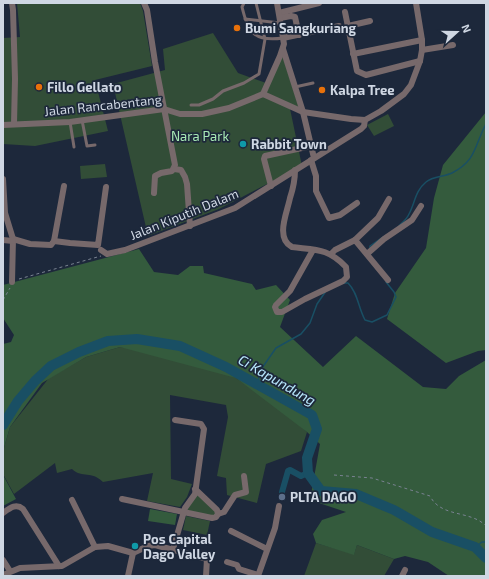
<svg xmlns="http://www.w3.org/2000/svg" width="489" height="579" font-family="'Exo 2',sans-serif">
<rect width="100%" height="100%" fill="#1d283b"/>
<g fill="#324d37">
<path d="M 17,3 L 140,3 L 143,11 L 152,66 L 95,80 L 108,131 L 35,146 L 3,144 L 3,38 L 20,37 Z"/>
<path d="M 213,33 L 238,73 L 269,84 L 282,54 L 299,108 L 289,104 L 302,166 L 219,209 L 148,236 L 113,84 L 165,70 L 163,49 Z"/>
<path d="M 388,114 L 394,126 L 374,136 L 367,125 Z"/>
<path d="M 105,164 L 107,177 L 81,179 L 80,166 Z"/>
<path d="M 120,347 L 177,352 L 236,378 L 285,412 L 307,432 L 301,451 L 266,464 L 257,503 L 227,495 L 226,478 L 217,476 L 228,417 L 226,405 L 170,395 L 171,479 L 192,484 L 187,497 L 180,507 L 147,501 L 153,473 L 103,482 C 91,470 83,479 72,469 L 57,473 L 55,463 L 14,494 L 3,474 L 3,451 L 10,427 L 49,378 L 86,357 Z"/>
<path d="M 196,491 L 216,510 L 215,516 L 185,512 Z"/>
<path d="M 186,516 L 210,521 L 207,535 L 183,530 Z"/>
<path d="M 316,543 L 354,554 L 357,545 L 394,559 L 384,576 L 304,576 Z"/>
</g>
<g fill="#345b3d">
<path d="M 486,112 L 486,350 L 478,351 L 446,363 L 387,319 L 395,293 L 426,248 L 434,198 L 443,165 Z"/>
<path d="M 139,249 L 154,272 L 178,275 L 190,266 L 203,266 L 204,273 L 252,284 L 256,290 L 276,285 L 290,300 L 280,327 L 323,367 L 356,336 L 423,387 L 446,389 L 459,376 L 486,360 L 486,576 L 449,576 L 428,562 L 405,556 L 394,559 L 357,545 L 354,555 L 316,543 L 313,534 L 322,520 L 346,512 L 310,500 L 320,444 L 307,432 L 236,378 L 120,347 L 86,357 L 42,383 L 10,427 L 3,451 L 3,344 L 11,342 L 14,335 L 3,318 L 3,285 Z"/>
<path d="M 3,475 L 16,499 L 3,506 Z"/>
<path d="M 150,509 L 177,514 L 175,525 L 148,521 Z"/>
</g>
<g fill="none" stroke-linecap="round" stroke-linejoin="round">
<g stroke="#194f64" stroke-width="1.5">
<path d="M 399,226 C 403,222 407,219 409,214 C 415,203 415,191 426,182 C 433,176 444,177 452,173 C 477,160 474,146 486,124"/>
<path d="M 370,249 L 370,246 L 383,237"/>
<path d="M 344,283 L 348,283 C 358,293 358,307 365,320 L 372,322 L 387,315 L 396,297 L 394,292 L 386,282"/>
<path d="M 257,384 L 262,368 L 276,348 L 301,334 L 310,323 L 317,304 L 326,291"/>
<path d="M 475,547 L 482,542 L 486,542"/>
</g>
<path stroke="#194f64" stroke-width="6" d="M 282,492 L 288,471 L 290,470 L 301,476 L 308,473"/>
<path stroke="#194f64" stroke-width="10" d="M 3,425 L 18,401 L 35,381 L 51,366 L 79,352 L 108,341 L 137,339 L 180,346 L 226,367 L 312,415 L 317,429 L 307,458 L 308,473 L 321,491 L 356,494 L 394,510 L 432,532 L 475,547 L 486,558"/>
<g stroke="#798291" stroke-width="1" stroke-dasharray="3 3" stroke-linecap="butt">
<path d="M 19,279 L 101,256"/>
<path d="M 3,300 L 10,288"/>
<path d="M 334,475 L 372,478 L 430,496 C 441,518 471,510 486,526"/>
</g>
<g stroke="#77696b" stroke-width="3">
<path d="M 244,3 L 242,7 C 248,33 255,42 283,38"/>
<path d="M 245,19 L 280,23"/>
<path d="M 295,87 L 313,83"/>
<path d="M 191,105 L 199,105 L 213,99 L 223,91 L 244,83 L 259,74 L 265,39 L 256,3"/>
<path d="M 82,120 L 87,146 L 95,145"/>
<path d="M 70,122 L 74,147"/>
</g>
<g stroke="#77696b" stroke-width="6">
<path d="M 12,3 L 13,10 L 15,79 L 14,124"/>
<path d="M 144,3 L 147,10 L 155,62 L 175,165 L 172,171 L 161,173 L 155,176 L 154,193"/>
<path d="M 345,12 L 357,71 L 366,75 L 420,61"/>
<path d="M 279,13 L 319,3"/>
<path d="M 280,18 L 291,16 L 295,17 L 299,35"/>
<path d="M 348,26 L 370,21"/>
<path d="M 283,38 L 339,26"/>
<path d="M 283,49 L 303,112 L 314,158"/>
<path d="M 422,50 L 453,45"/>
<path d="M 353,54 L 422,40"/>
<path d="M 263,94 L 280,56 L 284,44 L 277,3"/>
<path d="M 3,125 L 70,122 L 164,109 L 180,114 L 202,114 L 229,108 L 263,94 L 303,112 L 351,119 L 365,120 L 381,111 L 404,94 L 411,85 L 420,61 L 422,50 L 422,40 L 416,3"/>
<path d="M 311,160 L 316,176 L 316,191 L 329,218 L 340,215 L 357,203"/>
<path d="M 174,169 L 181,170 L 185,177 L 187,184 L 190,226"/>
<path d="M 295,170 C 295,180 293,189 290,198 C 287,213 275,238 292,247 C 316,250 328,248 346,267 L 347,277 L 343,281 L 305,299 L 282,312 L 277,312 L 275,307 L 276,305 L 290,291 L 313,250"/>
<path d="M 3,179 L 5,213 L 13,239 L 12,282"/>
<path d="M 271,186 L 264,159 L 265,156 L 311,146"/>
<path d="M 13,239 L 30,244 L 51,245 L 54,241 L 64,186"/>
<path d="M 3,240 L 13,241"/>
<path d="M 355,240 L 378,218 L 389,199"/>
<path d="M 54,241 L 70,243 L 98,245 L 106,187"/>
<path d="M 101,250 L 107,254 L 125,250 L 235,208 L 361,129 L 364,126 L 365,120"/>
<path d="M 331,254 L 335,250 L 355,240 L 388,280"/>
<path d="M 367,254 L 384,239 L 412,220 L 421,206"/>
<path d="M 122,499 L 212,518 L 216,517 L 218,514 L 217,510 L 195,489"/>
<path d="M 72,500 L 95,547"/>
<path d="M 3,513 C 10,508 16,503 23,509 L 59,566"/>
<path d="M 218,514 L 224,512 L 235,495 L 246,492 L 244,476"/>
<path d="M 231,531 L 267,549"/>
<path d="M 173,549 L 185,508 L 195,494 L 204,429 L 201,424 L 175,420"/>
<path d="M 3,560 L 10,571"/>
<path d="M 227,562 L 237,565 L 239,569 L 258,575"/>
<path d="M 3,575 L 20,568 L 62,566 L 95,547 L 108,546 L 133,553 L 148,546 L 155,545 L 207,559 L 206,576"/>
<path d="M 128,576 L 133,553"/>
<path d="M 258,576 L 275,528 L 279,506"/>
<path d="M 402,576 L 405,570"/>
</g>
</g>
<g fill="#e8710a" stroke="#1d283b" stroke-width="1.5">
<circle cx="237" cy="28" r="4"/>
<circle cx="39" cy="87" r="4"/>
<circle cx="322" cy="90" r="4"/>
</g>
<g fill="#0f9aa8" stroke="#1d283b" stroke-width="1.5">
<circle cx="243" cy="144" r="4"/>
<circle cx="135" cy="546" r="4"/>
</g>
<circle fill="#5c6f8a" stroke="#1d283b" stroke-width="1.5" cx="282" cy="497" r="4"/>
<g text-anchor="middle" stroke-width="3.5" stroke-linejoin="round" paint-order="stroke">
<g font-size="13" font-weight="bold" fill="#cfd7e3" stroke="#1d283b" text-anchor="start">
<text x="245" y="33">Bumi Sangkuriang</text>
<text x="47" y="92">Fillo Gellato</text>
<text x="330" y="95">Kalpa Tree</text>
<text x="251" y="149">Rabbit Town</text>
<text x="290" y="502">PLTA DAGO</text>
<text x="143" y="544">Pos Capital<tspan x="143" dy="15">Dago Valley</tspan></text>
</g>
<g font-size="13" fill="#cfd7e3" stroke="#1d283b">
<text transform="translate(103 105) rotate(-6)" y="5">Jalan Rancabentang</text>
<text transform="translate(184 214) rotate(-22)" y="5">Jalan Kiputih Dalam</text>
</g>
<g font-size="13" fill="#a8e9b5" stroke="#1d283b">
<text x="200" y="141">Nara Park</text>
</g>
<g font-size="14" font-style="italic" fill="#b8e8fd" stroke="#1d283b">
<text transform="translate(277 380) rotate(30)" y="5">Ci Kapundung</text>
</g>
</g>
<rect width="489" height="579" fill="none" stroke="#cfd7e3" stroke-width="8"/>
<g transform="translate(457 32) rotate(69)" stroke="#1d283b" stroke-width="3" paint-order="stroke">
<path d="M0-3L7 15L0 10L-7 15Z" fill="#cfd7e3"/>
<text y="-6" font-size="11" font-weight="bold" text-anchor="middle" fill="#cfd7e3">N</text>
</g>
</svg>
